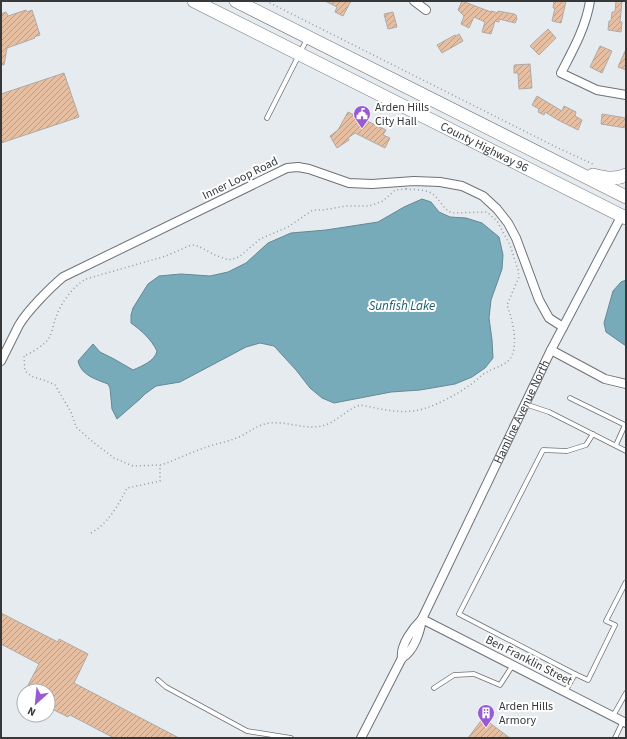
<svg xmlns="http://www.w3.org/2000/svg" width="627" height="739" font-family="'Source Sans 3',sans-serif">
<defs>
<pattern id="building-hatch" width="6" height="6" patternUnits="userSpaceOnUse"><rect width="6" height="6" fill="#e6bfa3"/><path d="M-1 1l2-2M0 6l6-6M5 7l2-2" fill="none" stroke="#bb9c86"/></pattern>
</defs>
<rect width="100%" height="100%" fill="#e6ebf0"/>
<g fill="#77abba" stroke="#648894">
<path d="M 422,199 L 431,202 L 439,212 L 450,217 L 466,218 L 482,223 L 499,237 L 503,255 L 502,269 L 491,300 L 489,318 L 492,340 L 493,358 L 485,368 L 472,377 L 455,384 L 420,390 L 391,392 L 334,403 L 322,398 L 310,388 L 296,370 L 274,346 L 260,343 L 246,347 L 180,382 L 156,386 L 145,394 L 140,399 L 117,419 L 112,409 L 110,388 L 108,384 C 95,379 81,375 78,361 L 93,344 L 100,352 L 114,359 L 133,370 C 142,366 155,361 157,351 C 151,339 142,331 131,323 L 131,315 L 133,308 L 148,284 L 159,276 L 181,274 L 210,276 L 228,272 L 246,263 L 268,243 L 291,233 L 326,230 L 378,222 L 404,207 Z"/>
<path d="M 626,280 L 626,346 L 606,332 L 604,323 L 613,291 L 621,282 Z"/>
</g>
<g fill="url(#building-hatch)" stroke="#afaaa6">
<path d="M 325,1 L 351,1 L 343,16 L 335,12 L 337,7 Z"/>
<path d="M 462,1 L 491,12 L 491,11 L 498,13 L 498,11 L 514,14 L 516,15 L 517,19 L 515,23 L 499,19 L 499,22 L 495,21 L 491,34 L 482,32 L 485,22 L 474,17 L 469,28 L 461,24 L 464,16 L 458,10 Z"/>
<path d="M 554,1 L 566,1 L 561,23 L 552,21 L 555,8 L 553,8 Z"/>
<path d="M 616,1 L 622,1 L 620,22 L 622,22 L 621,32 L 608,30 L 609,21 L 611,21 L 612,12 L 615,12 Z"/>
<path d="M 26,10 L 27,12 L 32,10 L 40,35 L 34,37 L 35,38 L 7,48 L 4,65 L 1,64 L 1,14 L 6,12 L 8,16 Z"/>
<path d="M 393,12 L 397,27 L 388,29 L 384,14 Z"/>
<path d="M 548,29 L 556,38 L 539,55 L 530,46 Z"/>
<path d="M 459,34 L 463,41 L 442,53 L 437,45 L 455,35 L 456,36 Z"/>
<path d="M 600,46 L 612,51 L 602,73 L 590,67 Z"/>
<path d="M 626,49 L 626,70 L 618,67 Z"/>
<path d="M 530,64 L 532,88 L 519,89 L 518,73 L 514,73 L 514,65 Z"/>
<path d="M 64,73 L 79,117 L 1,143 L 1,94 Z"/>
<path d="M 537,96 L 562,111 L 564,106 L 576,112 L 575,116 L 582,120 L 578,130 L 558,120 L 545,112 L 544,115 L 538,112 L 539,109 L 532,105 Z"/>
<path d="M 348,112 L 386,130 L 383,135 L 390,138 L 385,148 L 355,133 L 348,138 L 349,140 L 337,148 L 330,136 L 338,130 Z"/>
<path d="M 602,114 L 626,118 L 626,128 L 601,124 Z"/>
<path d="M 1,613 L 58,642 L 59,639 L 88,654 L 74,683 L 179,738 L 114,738 L 70,715 L 68,717 L 48,707 L 48,691 L 25,691 L 39,664 L 1,644 Z"/>
<path d="M 483,718 L 510,738 L 468,738 Z"/>
</g>
<g fill="none" stroke-linecap="round" stroke-linejoin="round">
<defs>
<g id="service">
<path d="M 267,118 L 307,39"/>
<path d="M 570,398 L 625,425 L 616,445"/>
<path d="M 525,404 L 549,412 L 626,451"/>
<path d="M 575,674 L 459,614 L 543,450 L 567,451 L 586,445 L 593,434"/>
<path d="M 158,680 L 166,687 L 247,731 L 291,738"/>
<path d="M 434,688 L 454,675 L 474,674 L 500,685 L 513,665"/>
<path d="M 565,692 L 575,674 L 588,680 L 615,625 L 606,621 L 626,582"/>
<path d="M 613,716 L 626,693"/>
<path d="M 615,738 L 623,721"/>
</g>
<g id="minor">
<path d="M 414,1 L 426,10"/>
<path d="M 590,1 C 586,27 573,50 561,73 L 597,90 L 626,95"/>
<path d="M 551,350 L 605,379 L 626,384"/>
<path d="M 1,361 C 7,349 13,337 19,325 C 28,310 50,288 63,277 L 287,168 L 298,167 L 309,169 L 349,183 L 372,184 L 414,181 L 440,182 L 462,186 L 483,196 L 497,209 L 508,223 L 516,238 L 539,300 L 549,318 L 563,327"/>
<path id="s1" d="M 402,658 C 400,645 413,628 422,619 L 551,350 L 622,215"/>
<path d="M 361,738 L 402,658 C 414,651 420,632 422,619 L 626,723"/>
</g>
<g id="primary">
<path id="s2" d="M 194,1 L 626,218"/>
<path d="M 236,1 L 626,197"/>
<path d="M 593,175 C 603,178 616,180 626,175"/>
</g>
</defs>
<use href="#service" stroke="#6e7276" stroke-width="5.5"/>
<use href="#minor" stroke="#6e7276" stroke-width="10"/>
<use href="#primary" stroke="#6e7276" stroke-width="14"/>
<g stroke="#969a9e" stroke-width="1.5" stroke-dasharray="1 3" stroke-linecap="butt">
<path d="M 266,1 L 556,147 L 595,165"/>
<path d="M 406,189 C 413,190 422,189 429,192 C 439,196 442,209 452,213 L 487,212 L 497,221 L 510,245 L 518,270 L 519,277 L 507,305 C 512,317 518,343 512,355 C 509,365 495,367 487,372 C 481,375 476,381 470,385 C 456,395 429,410 412,411 C 394,413 377,408 360,405 C 348,409 339,419 328,424 C 308,432 290,421 270,423 C 258,424 250,432 239,437 C 230,441 220,443 210,446 C 195,451 181,457 167,463 L 160,465 L 133,466 L 114,458 L 93,442 L 76,427 L 71,412 L 55,385 L 46,381 L 31,376 L 25,371 L 24,356 C 31,353 46,344 49,338 C 52,333 53,326 55,320 C 60,304 72,287 86,279 L 166,256 L 189,246 L 194,245 L 198,246 L 215,255 L 229,260 L 239,257 L 260,239 L 288,227 L 313,210 L 323,210 L 346,206 L 369,206 L 383,201 L 395,190 Z"/>
<path d="M 91,533 C 108,524 119,504 127,488 L 160,481 L 160,465"/>
</g>
<use href="#service" stroke="#fff" stroke-width="4"/>
<use href="#minor" stroke="#fff" stroke-width="8"/>
<use href="#primary" stroke="#fff" stroke-width="13"/>
</g>
<defs>
<symbol id="civic-pin" viewBox="-11 -11 22 30"><path d="M0 17L-7.5 6A9.5 9.5 0 1 1 7.5 6Z" fill="#975cd3" stroke="#fff"/><path d="M-.6-6.5H3V-4.5H.6V-3L4-1V1h2V6H-6V1h2V-1L-.6-3ZM-1.2 2.5V6h2.4V2.5Z" fill="#fff"/></symbol>
<symbol id="building-pin" viewBox="-11 -11 22 30"><path d="M0 17L-7.5 6A9.5 9.5 0 1 1 7.5 6Z" fill="#975cd3" stroke="#fff"/><path d="M-4-6H4V6H1V3H-1V6H-4ZM-2.5-4.3h1.7v1.8h-1.7ZM.8-4.3h1.7v1.8H.8ZM-2.5-1h1.7V.8h-1.7ZM.8-1h1.7V.8H.8Z" fill="#fff"/></symbol>
</defs>
<g fill-rule="evenodd">
<use href="#civic-pin" x="352" y="104" width="20" height="27"/>
<use href="#building-pin" x="476" y="703" width="20" height="27"/>
</g>
<g text-anchor="middle" stroke-width="4" stroke-linejoin="round" paint-order="stroke">
<g font-size="12" fill="#36383a" stroke="#fff" text-anchor="start">
<text x="375" y="111">Arden Hills<tspan x="375" dy="14">City Hall</tspan></text>
<text x="499" y="710">Arden Hills<tspan x="499" dy="14">Armory</tspan></text>
</g>
<g font-size="12" fill="#36383a" stroke="#fff">
<text dy="4" stroke="none"><textPath href="#s2" startOffset="325">County Highway 96</textPath></text>
<text transform="translate(240 178) rotate(-26)" y="4">Inner Loop Road</text>
<text dy="4" stroke="none"><textPath href="#s1" startOffset="275">Hamline Avenue North</textPath></text>
<text transform="translate(529 660) rotate(27)" y="4">Ben Franklin Street</text>
</g>
<g font-size="13" font-style="italic" fill="#1c6071" stroke="#fff">
<text x="402" y="310">Sunfish Lake</text>
</g>
</g>
<rect width="627" height="739" fill="none" stroke="#36383a" stroke-width="4"/>
<g transform="translate(36 703) rotate(207)"><circle r="19" fill="#ffffff" stroke="#afafb0"/>
<path d="M0-3L7 15L0 10L-7 15Z" fill="#975cd3"/>
<text y="-6" font-size="11" font-weight="bold" text-anchor="middle" fill="#36383a">N</text>
</g>
</svg>
